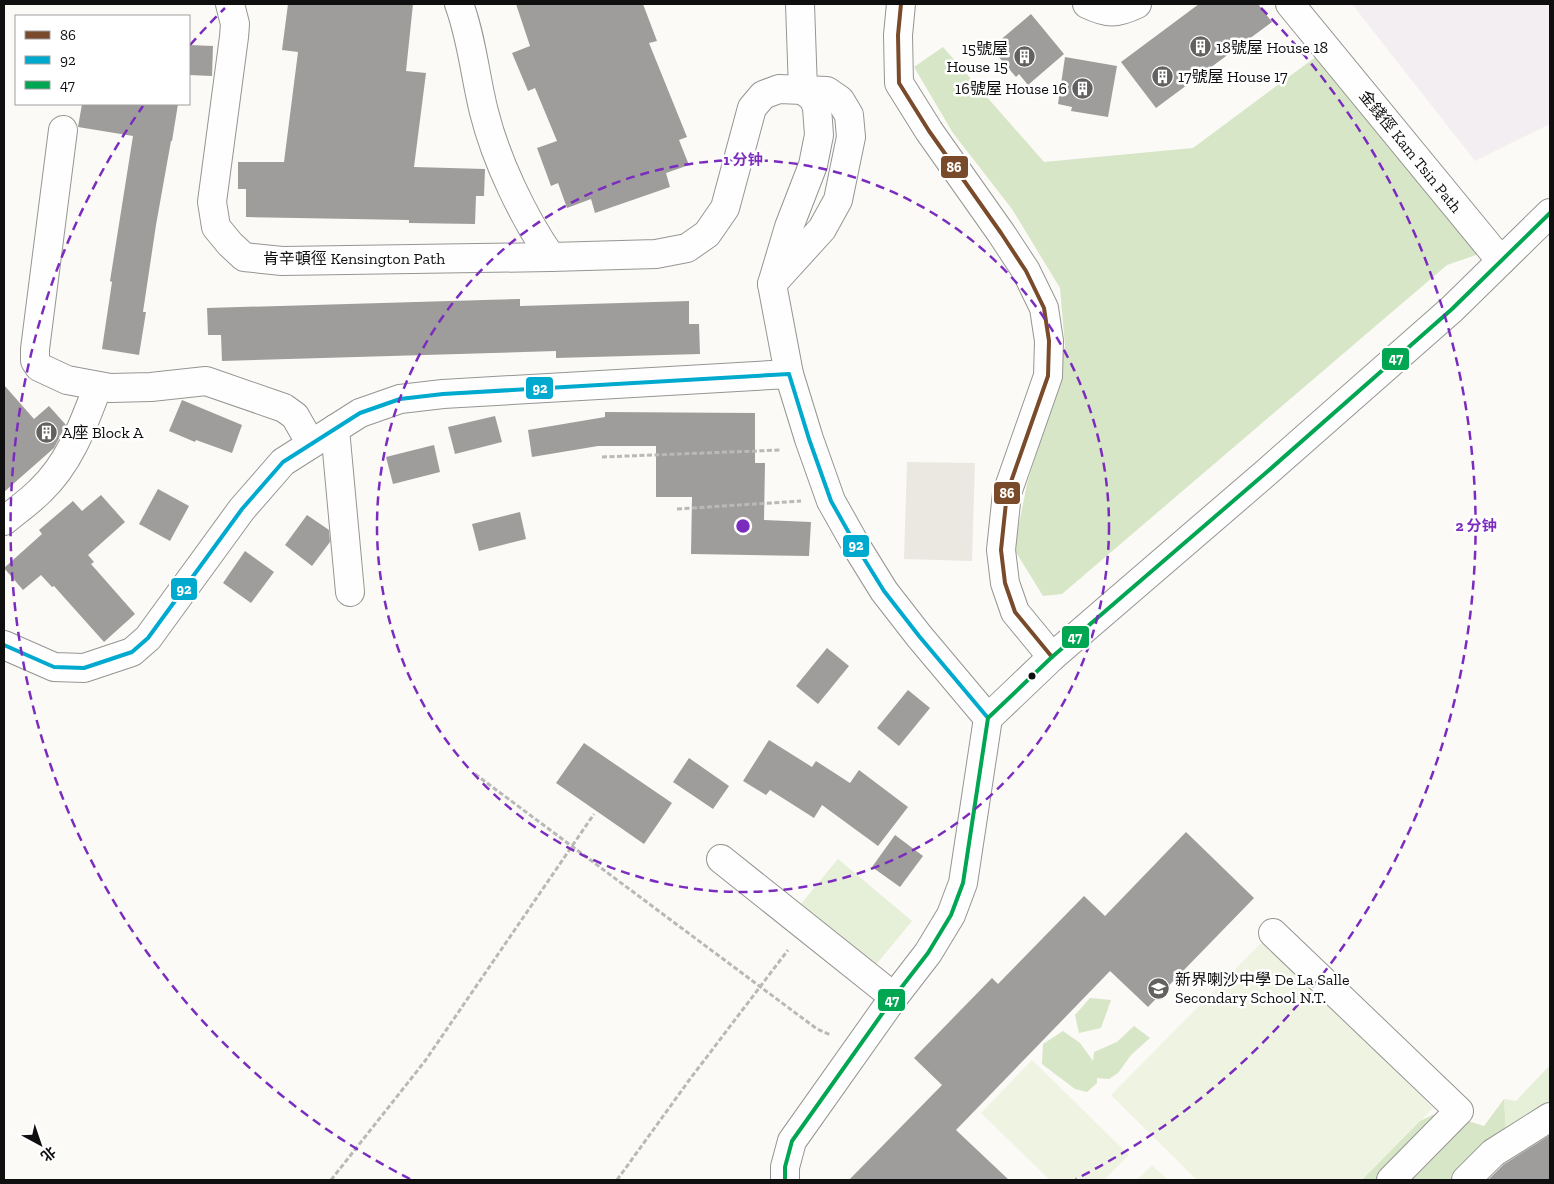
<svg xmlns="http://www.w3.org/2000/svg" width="1554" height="1184" font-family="'Zilla Slab','Noto Sans SC',serif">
<rect width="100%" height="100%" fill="#fbfaf6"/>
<path fill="#f3eef1" d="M 1352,4 L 1550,4 L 1550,124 L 1475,161 Z"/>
<g fill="#e6efd8">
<path d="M 838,859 L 912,921 L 874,967 L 800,905 Z"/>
<path d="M 1550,1065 L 1550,1103 L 1506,1130 L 1504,1099 L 1516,1101 Z"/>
</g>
<g fill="#d7e6c6">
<path d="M 943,47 L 1044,162 L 1193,148 L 1321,53 L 1479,254 L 1447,265 L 1062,594 L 1043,596 L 1014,549 L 1027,484 L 1046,423 L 1065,346 L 1060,288 L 1012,209 L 953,133 L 914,67 Z"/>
<path d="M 1090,998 L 1111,1000 L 1101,1028 L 1079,1033 L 1075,1015 Z"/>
<path d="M 1134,1026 L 1150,1038 L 1131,1055 L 1118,1073 L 1109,1079 L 1097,1078 L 1097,1083 L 1087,1092 L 1075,1089 L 1042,1064 L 1043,1044 L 1063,1031 L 1080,1043 L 1093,1061 L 1094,1052 L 1117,1042 Z"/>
<path d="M 1504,1099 L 1506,1134 L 1478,1180 L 1354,1180 L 1400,1130 L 1439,1112 L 1484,1126 Z"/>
</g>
<g fill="#eff3e1">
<path d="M 1264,940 L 1433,1108 L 1362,1180 L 1197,1180 L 1111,1095 Z"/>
<path d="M 1032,1060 L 1129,1155 L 1104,1180 L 1050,1180 L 981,1113 Z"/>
<path d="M 1152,1165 L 1168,1180 L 1137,1180 Z"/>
</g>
<path fill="#ebe8e1" d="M 907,462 L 975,463 L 972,561 L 904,559 Z"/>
<g fill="#9f9d9b">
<path d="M 288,4 L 413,4 L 406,71 L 426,73 L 414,167 L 485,169 L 484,196 L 476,196 L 475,224 L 409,223 L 409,220 L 246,217 L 246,189 L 238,189 L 238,162 L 284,162 L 298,52 L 282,50 Z"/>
<path d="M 516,4 L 643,4 L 657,41 L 649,43 L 687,137 L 679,140 L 689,165 L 666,173 L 670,187 L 595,213 L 591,199 L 567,208 L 558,183 L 551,186 L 537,148 L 557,141 L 535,88 L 528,91 L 512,53 L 530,46 Z"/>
<path d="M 1199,4 L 1258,4 L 1272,22 L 1156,108 L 1121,62 Z"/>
<path d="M 1031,14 L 1064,54 L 1028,85 L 1019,74 L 1016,77 L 991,48 Z"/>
<path d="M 189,45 L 213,46 L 212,76 L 189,75 Z"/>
<path d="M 1065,57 L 1117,66 L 1108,117 L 1071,111 L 1072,107 L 1058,104 Z"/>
<path d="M 82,104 L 178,104 L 172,141 L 171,141 L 156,225 L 143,312 L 146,312 L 139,355 L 102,349 L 112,282 L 110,281 L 133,136 L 78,127 Z"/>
<path d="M 520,299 L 520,306 L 689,301 L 689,324 L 699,324 L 700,354 L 556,358 L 556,351 L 222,361 L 221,335 L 208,335 L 207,308 Z"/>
<path d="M 4,385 L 34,419 L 49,406 L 66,425 L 54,448 L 4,492 Z"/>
<path d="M 182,400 L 242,425 L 232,453 L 196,440 L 195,442 L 169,431 Z"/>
<path d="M 605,412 L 755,413 L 755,463 L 765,463 L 764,520 L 811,522 L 809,556 L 691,554 L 692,497 L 656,497 L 656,446 L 598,446 L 532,457 L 528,430 L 605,417 Z"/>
<path d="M 495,416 L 502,442 L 455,454 L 448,427 Z"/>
<path d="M 434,445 L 440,472 L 393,484 L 386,457 Z"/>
<path d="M 158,489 L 189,506 L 170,541 L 139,524 Z"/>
<path d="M 101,495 L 125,522 L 88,555 L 94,562 L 91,564 L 135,614 L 104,642 L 54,586 L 52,587 L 41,575 L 23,590 L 4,568 L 42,534 L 39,530 L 73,501 L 82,511 Z"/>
<path d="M 520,512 L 526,539 L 479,551 L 472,524 Z"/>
<path d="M 307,515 L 329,530 L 330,542 L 312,566 L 285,545 Z"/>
<path d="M 245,551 L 274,572 L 251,603 L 223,583 Z"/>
<path d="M 827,648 L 849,666 L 818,704 L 796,686 Z"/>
<path d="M 908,690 L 930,708 L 899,746 L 877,728 Z"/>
<path d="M 769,740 L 812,767 L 816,761 L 850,783 L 859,770 L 908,807 L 878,846 L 822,805 L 814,818 L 770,790 L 766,795 L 743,781 Z"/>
<path d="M 584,743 L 672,803 L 644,844 L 556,783 Z"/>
<path d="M 689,758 L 729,786 L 713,809 L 673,782 Z"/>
<path d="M 1186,832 L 1254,898 L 1148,1007 L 1110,971 L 956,1130 L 1009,1180 L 849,1180 L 942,1085 L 914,1058 L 992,978 L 998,984 L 1084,896 L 1105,916 Z"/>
<path d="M 895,835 L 923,856 L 900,887 L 872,867 Z"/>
<path d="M 1550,1135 L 1550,1180 L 1488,1180 L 1503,1165 Z"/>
</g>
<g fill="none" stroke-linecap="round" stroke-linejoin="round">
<defs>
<g id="minor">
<path d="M 230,4 L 235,24 L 234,37 L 212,202 L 216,227 L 230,244 L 244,257 L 282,261 L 551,257 L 656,254 L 687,248 L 707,234 L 725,208 L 752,108 L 763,95 L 779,89 L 827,91 L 840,100 L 849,115 L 851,137 L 838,200 L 822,229 L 772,284"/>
<path d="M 459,4 C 472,39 475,76 484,112 C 496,160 523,217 551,257"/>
<path d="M 901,4 L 898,35 L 899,83 L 929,131 L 1001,233 L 1026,271 L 1044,308 L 1049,341 L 1048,376 L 1007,493 L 1001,550 L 1005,583 L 1015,612 L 1052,657"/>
<path d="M 1087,4 C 1108,14 1116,14 1137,4"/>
<path d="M 1290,4 L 1501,261"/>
<path d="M 63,130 L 35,349 L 35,361 L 39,367 L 67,380 L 110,388 L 151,387 L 206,381 L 284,408 L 295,416 L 311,444"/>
<path d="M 789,374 L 772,284 L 789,227 L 813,165 L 819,135 L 817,108 L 814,99 L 803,90 L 800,4"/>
<path d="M 335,429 L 350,592"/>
<path d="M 4,521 C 16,511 29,502 40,491 C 70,463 84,423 98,386"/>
<path d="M 4,645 L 54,667 L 84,668 L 132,652 L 148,638 L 242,509 L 283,462 L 360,413 L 400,399 L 443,394 L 789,374 L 809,439 L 831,501 L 858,549 L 884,591 L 919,636 L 988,718"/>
<path d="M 721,859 L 894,997"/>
<path d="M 1273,933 L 1459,1111 L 1391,1180"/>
<path d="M 785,1180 L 785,1167 L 792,1141 L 894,997 L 928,953 L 951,915 L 963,883 L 988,718 L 1052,657 L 1268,471 L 1452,309 L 1550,213"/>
<path d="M 1466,1180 L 1493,1153 L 1550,1117"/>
</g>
</defs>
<use href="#minor" stroke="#959593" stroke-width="30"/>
<g stroke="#b9b9b8" stroke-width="3" stroke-dasharray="5 2.5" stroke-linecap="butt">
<path d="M 602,457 L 781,450"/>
<path d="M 677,509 L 801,501"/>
<path d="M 475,774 L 817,1029 L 831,1035"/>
<path d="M 331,1180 L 425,1061 L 594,814"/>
<path d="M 617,1180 L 690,1079 L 788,950"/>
</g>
<use href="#minor" stroke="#fefefe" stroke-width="28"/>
<defs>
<path id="bus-1" d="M 901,4 L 898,35 L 899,83 L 929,131 L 1001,233 L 1026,271 L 1044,308 L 1049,341 L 1048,376 L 1007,493 L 1001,550 L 1005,583 L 1015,612 L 1052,657"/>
<path id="bus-2" d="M 4,645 L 54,667 L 84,668 L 132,652 L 148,638 L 242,509 L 283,462 L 360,413 L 400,399 L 443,394 L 789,374 L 809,439 L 831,501 L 858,549 L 884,591 L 919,636 L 988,718"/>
<path id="bus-3" d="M 785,1180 L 785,1167 L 792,1141 L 894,997 L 928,953 L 951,915 L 963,883 L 988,718 L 1052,657 L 1268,471 L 1452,309 L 1550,213"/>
</defs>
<use href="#bus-1" stroke="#fff" stroke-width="8"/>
<use href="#bus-2" stroke="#fff" stroke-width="8"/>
<use href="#bus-3" stroke="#fff" stroke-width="8"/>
<use href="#bus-1" stroke="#7a4b2a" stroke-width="4"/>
<use href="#bus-2" stroke="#00a9ce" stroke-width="4"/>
<use href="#bus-3" stroke="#00a651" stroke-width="4"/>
</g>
<g fill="none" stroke="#7b2cbf" stroke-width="2.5" stroke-dasharray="9 6">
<circle cx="743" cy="526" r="366"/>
<path d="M410 1179A733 733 0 0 1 143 106M190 45A733 733 0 0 1 225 8M1261 8A733 733 0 0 1 1076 1179"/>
</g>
<defs>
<symbol id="building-disc" viewBox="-11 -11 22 22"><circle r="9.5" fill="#626160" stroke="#fff"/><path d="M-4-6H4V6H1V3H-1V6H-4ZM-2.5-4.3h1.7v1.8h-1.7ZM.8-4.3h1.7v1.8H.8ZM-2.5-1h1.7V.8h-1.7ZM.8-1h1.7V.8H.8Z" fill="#fff"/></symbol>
<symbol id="school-disc" viewBox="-11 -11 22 22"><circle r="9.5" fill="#626160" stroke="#fff"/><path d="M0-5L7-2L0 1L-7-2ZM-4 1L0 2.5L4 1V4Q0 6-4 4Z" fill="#fff"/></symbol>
</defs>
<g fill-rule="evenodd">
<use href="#building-disc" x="1188" y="34" width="25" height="25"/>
<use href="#building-disc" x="1012" y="44" width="25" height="25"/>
<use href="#building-disc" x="1150" y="64" width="25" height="25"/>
<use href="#building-disc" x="1070" y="76" width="25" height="25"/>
<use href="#building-disc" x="34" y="420" width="25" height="25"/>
<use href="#school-disc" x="1146" y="976" width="25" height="25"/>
</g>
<circle fill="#0f0f0f" stroke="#fff" stroke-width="2" cx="1032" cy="676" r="4.5"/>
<g text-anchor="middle" stroke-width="5" stroke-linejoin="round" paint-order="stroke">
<g font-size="16" fill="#0f0f0f" stroke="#fff" text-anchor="start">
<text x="1216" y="53">18號屋 House 18</text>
<text x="1008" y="54" text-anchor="end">15號屋<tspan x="1008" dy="18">House 15</tspan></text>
<text x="1178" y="82">17號屋 House 17</text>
<text x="1067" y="94" text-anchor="end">16號屋 House 16</text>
<text x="62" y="438">A座 Block A</text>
<text x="1175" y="985">新界喇沙中學 De La Salle<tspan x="1175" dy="18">Secondary School N.T.</tspan></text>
</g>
<g font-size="16" fill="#0f0f0f" stroke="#fff">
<text transform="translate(1411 151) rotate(51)" y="6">金錢徑 Kam Tsin Path</text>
<text x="354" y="264">肯辛頓徑 Kensington Path</text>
</g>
</g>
<circle cx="743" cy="526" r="8" fill="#7b2cbf" stroke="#fff" stroke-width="2.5"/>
<g font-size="15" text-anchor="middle" font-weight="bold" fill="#7b2cbf" stroke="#fff" stroke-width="5" stroke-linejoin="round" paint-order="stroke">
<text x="743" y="165">1 分钟</text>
<text x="1476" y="531">2 分钟</text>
</g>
<g stroke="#fff" stroke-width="2">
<rect x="940" y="155" width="29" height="24" rx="5" fill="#7a4b2a"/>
<rect x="1381" y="347" width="29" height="24" rx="5" fill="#00a651"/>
<rect x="525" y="376" width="29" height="24" rx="5" fill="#00a9ce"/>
<rect x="993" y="481" width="28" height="24" rx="5" fill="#7a4b2a"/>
<rect x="842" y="534" width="28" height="24" rx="5" fill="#00a9ce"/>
<rect x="170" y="577" width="28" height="24" rx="5" fill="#00a9ce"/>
<rect x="1061" y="625" width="29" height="24" rx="5" fill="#00a651"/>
<rect x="877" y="988" width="29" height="24" rx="5" fill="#00a651"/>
</g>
<g font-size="14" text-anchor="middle" font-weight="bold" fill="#fff">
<text x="954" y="172">86</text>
<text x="1396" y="363">47</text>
<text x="540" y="393">92</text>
<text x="1007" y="498">86</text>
<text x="856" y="550">92</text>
<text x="184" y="594">92</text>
<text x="1075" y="642">47</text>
<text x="892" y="1005">47</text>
</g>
<rect width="1554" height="1184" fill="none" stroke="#0f0f0f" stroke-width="10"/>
<rect x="15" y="15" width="175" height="90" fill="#ffffff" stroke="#9f9f9f"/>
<rect x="25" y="31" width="25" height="8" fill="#7a4b2a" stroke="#9f9f9f"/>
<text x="60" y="40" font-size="15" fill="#0f0f0f">86</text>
<rect x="25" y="56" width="25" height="8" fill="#00a9ce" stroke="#9f9f9f"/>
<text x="60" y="65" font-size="15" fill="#0f0f0f">92</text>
<rect x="25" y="81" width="25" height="8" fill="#00a651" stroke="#9f9f9f"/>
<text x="60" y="90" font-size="15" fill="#0f0f0f">47</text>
<g transform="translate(40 1144) rotate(140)" stroke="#ffffff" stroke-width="4" paint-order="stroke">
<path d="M0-4L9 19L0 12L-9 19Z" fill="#0f0f0f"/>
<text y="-8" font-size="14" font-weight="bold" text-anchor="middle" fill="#0f0f0f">北</text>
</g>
</svg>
